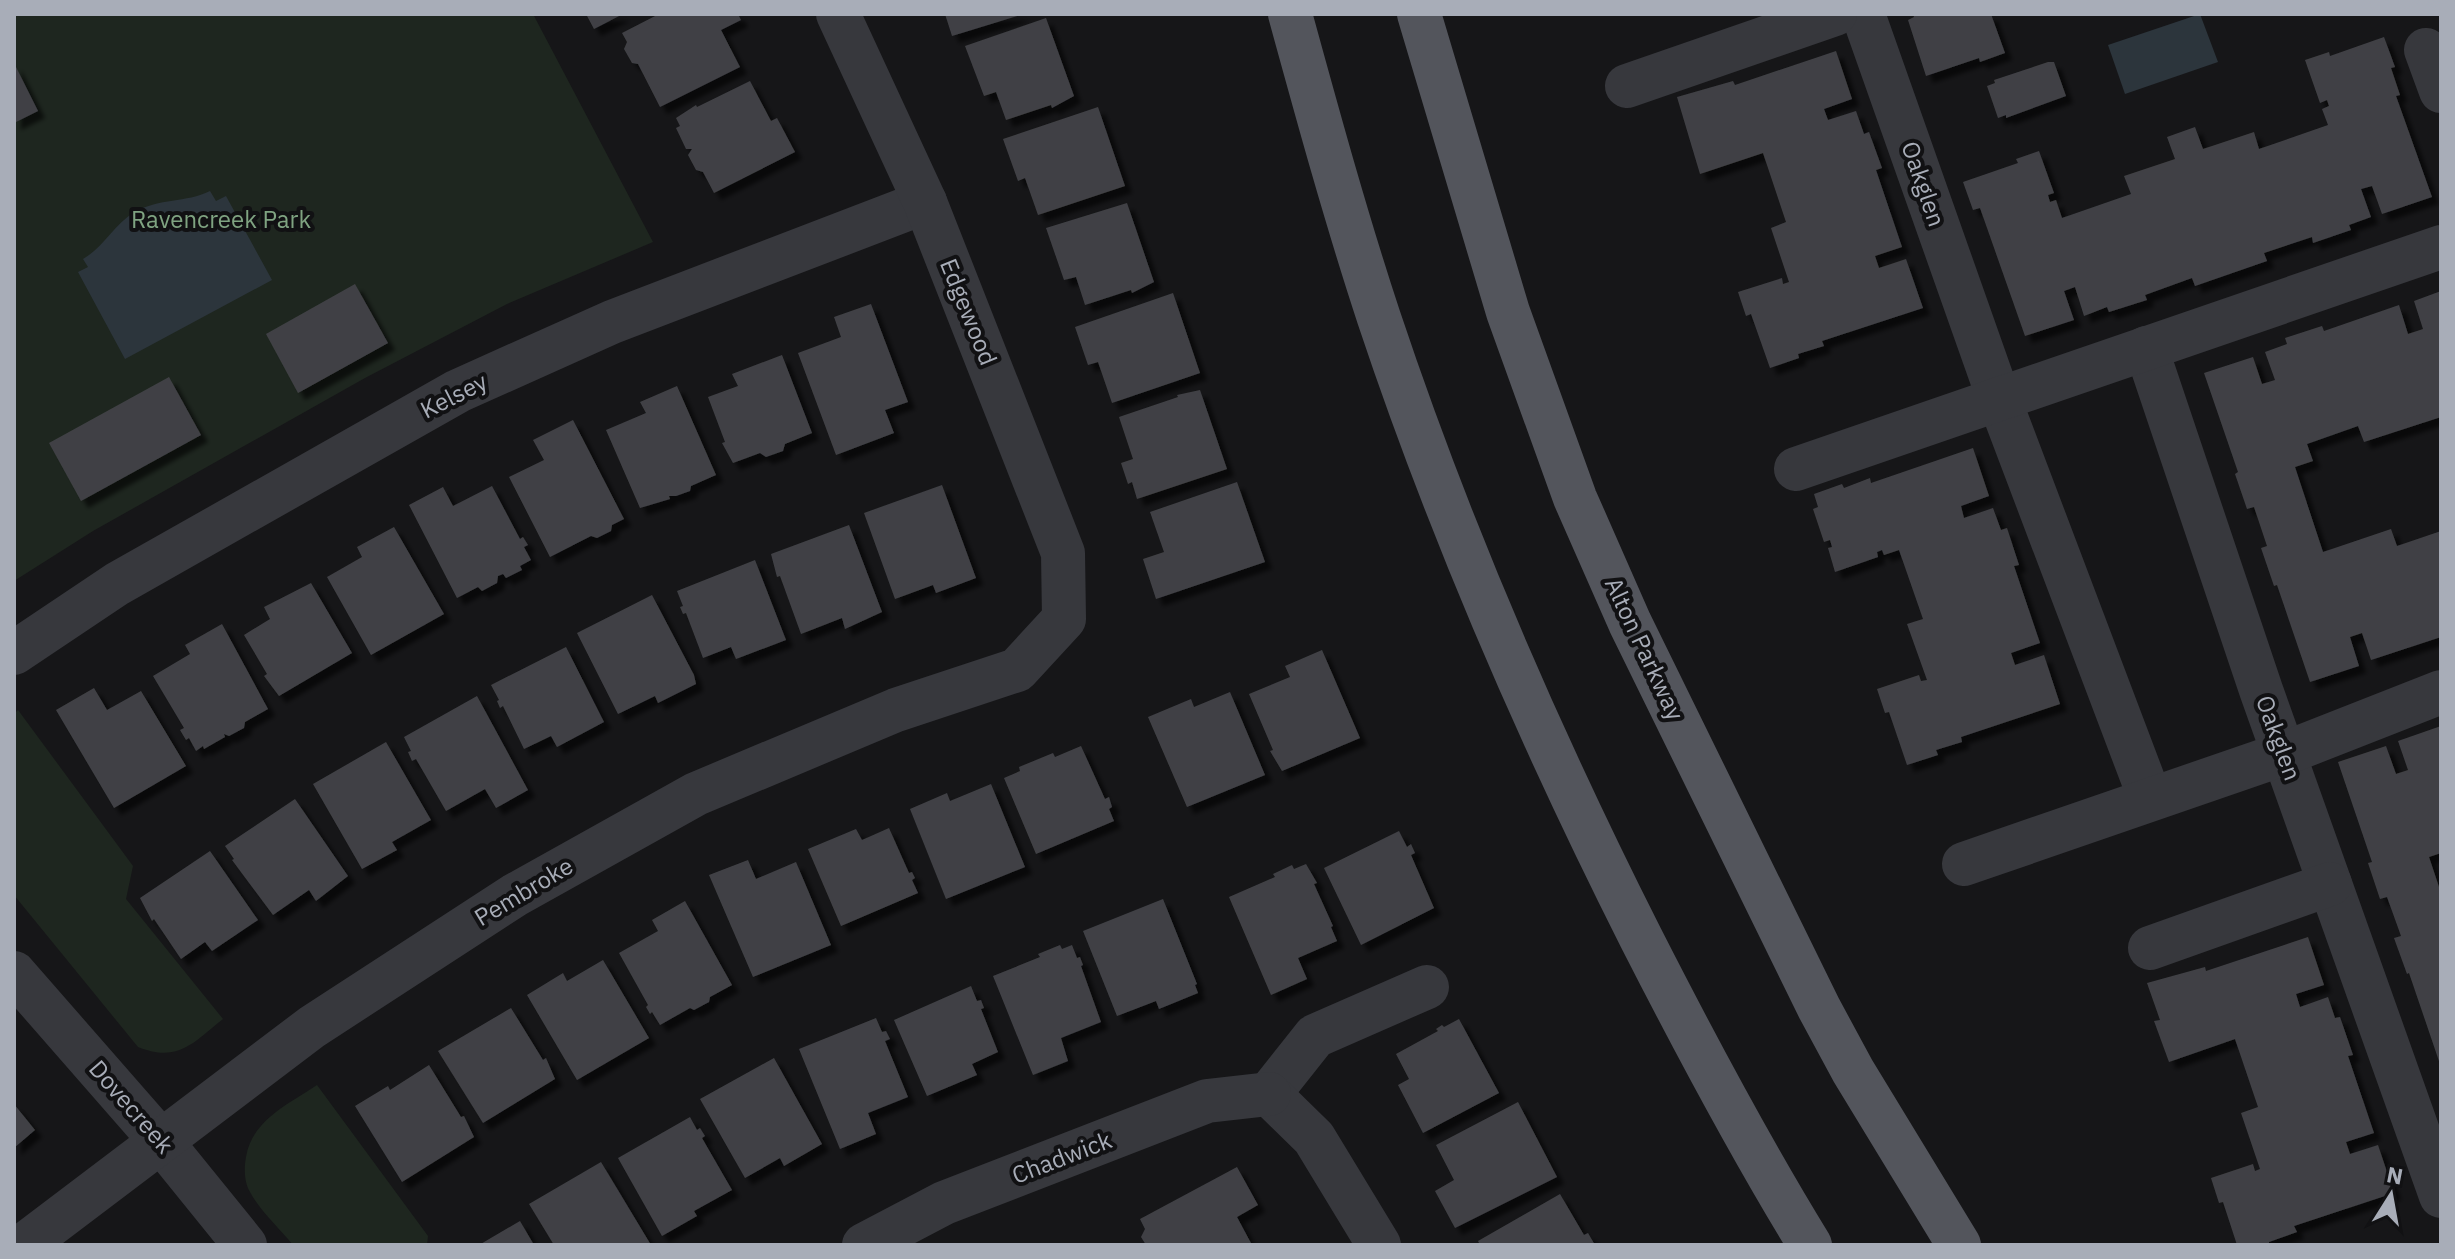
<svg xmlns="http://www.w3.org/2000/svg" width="2455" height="1259" font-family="'IBM Plex Sans',sans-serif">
<defs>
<filter id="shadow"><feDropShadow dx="7" dy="7" stdDeviation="2" flood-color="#0009"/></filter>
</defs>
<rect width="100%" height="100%" fill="#161618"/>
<g fill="#1e261f">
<path d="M 14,14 L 533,14 L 653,242 L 507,304 L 365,378 L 93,531 L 14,581 Z"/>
<path d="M 18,710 L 133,866 L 126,899 L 223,1019 C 193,1043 178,1063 138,1047 L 14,895 L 14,714 Z"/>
<path d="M 317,1085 L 428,1236 L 427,1245 L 293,1245 C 279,1228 260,1211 250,1192 C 244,1182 244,1168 246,1157 C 252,1120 289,1104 317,1085 Z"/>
</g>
<g fill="#2c353c">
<path d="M 2200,14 L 2218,62 L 2125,94 L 2108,45 Z"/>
<path d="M 210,191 L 216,201 L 226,196 L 272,280 L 125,359 L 78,272 L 88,267 L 83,259 C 104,247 114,224 135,212 C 159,198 186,203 210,191 Z"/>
</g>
<g fill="#404145" filter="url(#shadow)">
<path d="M 586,14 L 623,14 L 594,29 Z"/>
<path d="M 659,14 L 738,14 L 741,20 L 721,30 L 740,67 L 660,107 L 638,64 L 632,63 L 624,49 L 627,42 L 622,33 Z"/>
<path d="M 945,14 L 1024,14 L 952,36 Z"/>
<path d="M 1913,14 L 1991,14 L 2005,53 L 1980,62 L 1979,58 L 1926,76 L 1908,20 L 1914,17 Z"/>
<path d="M 1046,18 L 1074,96 L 1052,108 L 1051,105 L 1006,120 L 996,92 L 984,96 L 965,46 Z"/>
<path d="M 2384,37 L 2395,67 L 2391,68 L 2400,95 L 2396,96 L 2432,197 L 2382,214 L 2372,186 L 2361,189 L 2371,217 L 2349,225 L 2351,230 L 2313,243 L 2312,237 L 2264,253 L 2267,261 L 2195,286 L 2192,278 L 2145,295 L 2147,300 L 2109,312 L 2107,307 L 2084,316 L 2075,287 L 2064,291 L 2074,320 L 2025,336 L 1980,208 L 1973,210 L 1963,182 L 2018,163 L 2016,159 L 2039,151 L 2054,193 L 2048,195 L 2050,202 L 2056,200 L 2062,218 L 2131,194 L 2124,176 L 2175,159 L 2167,137 L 2195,127 L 2203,149 L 2254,132 L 2259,149 L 2328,125 L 2322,109 L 2329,106 L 2327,100 L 2320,103 L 2305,60 L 2329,52 L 2330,56 Z"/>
<path d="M 1836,51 L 1852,99 L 1824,109 L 1828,120 L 1856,111 L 1864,134 L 1869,132 L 1882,168 L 1876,170 L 1902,247 L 1875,256 L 1879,268 L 1906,259 L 1923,308 L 1822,341 L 1824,346 L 1798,354 L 1799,358 L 1770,368 L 1751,314 L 1746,316 L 1738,292 L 1782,278 L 1783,284 L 1789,282 L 1771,228 L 1786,222 L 1763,153 L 1700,174 L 1677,97 L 1733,81 L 1735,85 Z"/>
<path d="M 2048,62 L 2054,62 L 2066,96 L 2006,118 L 2006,115 L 1998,118 L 1987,86 L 1995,83 L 1994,80 Z"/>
<path d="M 14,63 L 38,111 L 14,123 Z"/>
<path d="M 750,81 L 771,121 L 777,118 L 795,152 L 714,193 L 703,172 L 696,170 L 688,155 L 692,149 L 686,149 L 676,128 L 680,126 L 676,118 L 696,105 L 697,107 Z"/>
<path d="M 1098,107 L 1125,186 L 1038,215 L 1025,178 L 1018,181 L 1003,139 Z"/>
<path d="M 1127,203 L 1154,282 L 1132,293 L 1131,290 L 1085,305 L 1076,277 L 1064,280 L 1046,228 Z"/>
<path d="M 355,284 L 388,343 L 298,393 L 266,334 Z"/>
<path d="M 2441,291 L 2441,417 L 2364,442 L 2358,426 L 2307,444 L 2313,461 L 2295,467 L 2323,552 L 2391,529 L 2397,546 L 2441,531 L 2441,637 L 2371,660 L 2362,633 L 2350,637 L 2359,666 L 2310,682 L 2277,585 L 2274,586 L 2261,548 L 2267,546 L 2254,507 L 2247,509 L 2235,474 L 2238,472 L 2204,373 L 2253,357 L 2262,384 L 2275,380 L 2265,352 L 2287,344 L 2285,338 L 2322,326 L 2324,331 L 2399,305 L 2408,334 L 2423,329 L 2414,301 Z"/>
<path d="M 1173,293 L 1200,373 L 1112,403 L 1098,362 L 1088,365 L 1075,327 Z"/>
<path d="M 871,304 L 908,402 L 885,410 L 894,433 L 836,455 L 798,353 L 841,337 L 834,317 Z"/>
<path d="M 782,355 L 812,433 L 785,444 L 783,451 L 766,457 L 760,453 L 733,463 L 722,443 L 725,442 L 708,397 L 738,386 L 732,374 Z"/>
<path d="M 169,377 L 201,435 L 81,501 L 49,443 Z"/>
<path d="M 677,386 L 716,475 L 691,486 L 690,491 L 676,496 L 669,496 L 670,499 L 640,508 L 606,430 L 646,413 L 640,402 Z"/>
<path d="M 1200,390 L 1227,469 L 1137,499 L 1132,482 L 1128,484 L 1121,463 L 1133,459 L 1119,417 L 1178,397 L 1177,395 Z"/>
<path d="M 573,420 L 624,519 L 612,525 L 611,531 L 597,538 L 591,536 L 550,557 L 509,477 L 544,460 L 533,440 Z"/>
<path d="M 1973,448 L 1989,496 L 1961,506 L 1964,518 L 1993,508 L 2001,530 L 2007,528 L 2019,565 L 2014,566 L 2040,643 L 2011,653 L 2015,665 L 2044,655 L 2060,704 L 1961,737 L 1962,742 L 1936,750 L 1938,755 L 1907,765 L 1889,712 L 1885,713 L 1877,689 L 1919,675 L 1921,681 L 1927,680 L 1907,624 L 1923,619 L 1899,550 L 1884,555 L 1882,550 L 1877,552 L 1878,557 L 1835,572 L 1828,548 L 1832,547 L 1830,540 L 1824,542 L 1813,509 L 1818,507 L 1814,494 L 1842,484 L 1844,488 L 1870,478 L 1871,483 Z"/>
<path d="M 1237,482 L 1265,562 L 1156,599 L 1143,559 L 1164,552 L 1150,512 Z"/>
<path d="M 942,485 L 976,578 L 936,593 L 933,585 L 895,599 L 864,513 Z"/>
<path d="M 492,486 L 520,539 L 523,537 L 528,545 L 524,547 L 531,560 L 520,566 L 522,570 L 506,578 L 503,574 L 498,576 L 497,583 L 482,591 L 478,587 L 457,598 L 409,505 L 443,487 L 453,506 Z"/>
<path d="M 849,525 L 882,612 L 845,629 L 842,618 L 801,634 L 780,576 L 777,577 L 771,554 Z"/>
<path d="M 394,527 L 444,614 L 371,655 L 327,577 L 362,557 L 357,547 Z"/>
<path d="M 755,560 L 786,640 L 736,659 L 731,647 L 703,658 L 686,613 L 683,614 L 680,607 L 683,606 L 677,591 Z"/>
<path d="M 311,583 L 352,653 L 279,696 L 264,676 L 267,674 L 244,635 L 270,619 L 264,607 Z"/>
<path d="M 652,595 L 694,675 L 696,684 L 658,703 L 655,696 L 618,714 L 577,633 Z"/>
<path d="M 222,624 L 268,709 L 245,722 L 244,728 L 229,736 L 224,734 L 225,737 L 204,749 L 203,746 L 196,751 L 189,738 L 186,740 L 180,730 L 184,728 L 153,676 L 190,654 L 185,645 Z"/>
<path d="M 566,647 L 604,722 L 557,747 L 551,736 L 524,749 L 503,706 L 500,708 L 497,701 L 499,700 L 491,685 Z"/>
<path d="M 1322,650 L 1360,738 L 1282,771 L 1270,751 L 1273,750 L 1249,694 L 1290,677 L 1285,666 Z"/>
<path d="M 94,688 L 107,710 L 141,691 L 186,766 L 114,808 L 56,710 Z"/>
<path d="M 1230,692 L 1265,775 L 1187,807 L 1148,717 L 1191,699 L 1194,707 Z"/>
<path d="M 477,696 L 528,790 L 496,808 L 485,789 L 446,811 L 416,759 L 412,761 L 408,752 L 411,751 L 404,737 Z"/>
<path d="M 2441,726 L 2441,853 L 2429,857 L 2441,893 L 2440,1064 L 2409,973 L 2407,974 L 2394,938 L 2401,936 L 2387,897 L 2380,899 L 2368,863 L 2372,862 L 2338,762 L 2386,746 L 2396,774 L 2408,770 L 2398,741 Z"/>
<path d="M 386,742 L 431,820 L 392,842 L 397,850 L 362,869 L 313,784 Z"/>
<path d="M 1081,746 L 1105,799 L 1109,797 L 1112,807 L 1109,809 L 1114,821 L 1036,854 L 1004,778 L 1020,771 L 1019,767 L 1053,753 L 1055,757 Z"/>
<path d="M 991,784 L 1025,867 L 946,899 L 910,809 L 947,793 L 950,801 Z"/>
<path d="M 295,799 L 348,876 L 316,901 L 309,890 L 273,915 L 232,860 L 234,859 L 225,846 Z"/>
<path d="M 889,828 L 909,873 L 912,872 L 915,878 L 912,880 L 918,893 L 841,926 L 808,849 L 856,829 L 862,840 Z"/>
<path d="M 1399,831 L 1407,847 L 1411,844 L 1415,853 L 1411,855 L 1434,908 L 1361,945 L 1324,868 Z"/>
<path d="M 210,851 L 258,920 L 212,951 L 205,942 L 181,959 L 154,919 L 152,921 L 140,898 Z"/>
<path d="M 748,860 L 756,879 L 796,862 L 831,945 L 753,977 L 709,875 Z"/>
<path d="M 1306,864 L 1317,883 L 1314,884 L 1333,926 L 1331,927 L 1337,941 L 1298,958 L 1307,979 L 1271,995 L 1229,897 L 1275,877 L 1273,874 L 1292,865 L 1294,869 Z"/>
<path d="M 1163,899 L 1197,984 L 1195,985 L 1198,993 L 1159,1009 L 1156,1001 L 1117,1016 L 1083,931 Z"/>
<path d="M 685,901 L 732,985 L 710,997 L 709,1002 L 694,1010 L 690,1008 L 660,1025 L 652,1012 L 650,1014 L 646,1007 L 648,1005 L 619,953 L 658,931 L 652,920 Z"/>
<path d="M 2308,937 L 2324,985 L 2296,994 L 2300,1007 L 2328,997 L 2335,1018 L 2340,1017 L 2353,1055 L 2348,1056 L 2374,1133 L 2346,1142 L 2350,1154 L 2378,1145 L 2394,1193 L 2294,1226 L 2297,1232 L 2269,1242 L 2269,1245 L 2237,1245 L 2223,1202 L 2219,1203 L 2211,1178 L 2253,1164 L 2255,1171 L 2260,1169 L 2241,1113 L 2258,1107 L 2235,1039 L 2169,1062 L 2154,1021 L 2160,1020 L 2147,983 L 2205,967 L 2206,971 Z"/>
<path d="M 1060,945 L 1062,949 L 1072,945 L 1077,958 L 1080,957 L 1083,965 L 1081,966 L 1101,1022 L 1061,1038 L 1068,1061 L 1033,1075 L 993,976 L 1040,957 L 1038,954 Z"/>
<path d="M 603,960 L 649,1038 L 577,1080 L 527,995 L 563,973 L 567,981 Z"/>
<path d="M 971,986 L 977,1001 L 981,1000 L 984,1008 L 981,1009 L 998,1052 L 972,1064 L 977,1075 L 927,1096 L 894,1020 Z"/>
<path d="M 511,1008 L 543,1060 L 546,1058 L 555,1079 L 483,1123 L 438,1051 Z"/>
<path d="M 876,1018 L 882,1032 L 886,1031 L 890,1039 L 885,1041 L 908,1097 L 868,1113 L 876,1134 L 840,1149 L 799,1049 Z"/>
<path d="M 1459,1019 L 1499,1093 L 1423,1133 L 1398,1085 L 1409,1079 L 1396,1054 L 1438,1031 L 1436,1029 L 1442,1025 L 1444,1027 Z"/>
<path d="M 774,1058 L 822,1144 L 784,1166 L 780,1158 L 745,1178 L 700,1099 Z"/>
<path d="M 429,1065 L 461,1117 L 464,1116 L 474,1137 L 402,1182 L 355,1106 L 388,1086 L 390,1090 Z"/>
<path d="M 1518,1102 L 1557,1177 L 1455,1228 L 1435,1191 L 1454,1180 L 1436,1145 Z"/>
<path d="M 14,1104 L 35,1130 L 14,1148 Z"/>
<path d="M 690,1117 L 697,1130 L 700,1128 L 705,1136 L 702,1138 L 732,1190 L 694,1211 L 697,1216 L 662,1236 L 618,1158 Z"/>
<path d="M 601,1162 L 651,1245 L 554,1245 L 529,1204 Z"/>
<path d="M 1237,1167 L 1258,1205 L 1237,1217 L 1252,1245 L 1146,1245 L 1141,1237 L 1145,1229 L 1140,1219 Z"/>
<path d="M 1560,1194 L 1584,1235 L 1588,1233 L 1595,1245 L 1480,1245 L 1478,1241 Z"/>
<path d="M 520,1221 L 534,1245 L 479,1245 Z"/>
</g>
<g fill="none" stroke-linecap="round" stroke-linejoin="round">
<g stroke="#37383d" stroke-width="44">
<path d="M 1863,14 L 1999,399 L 2150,798"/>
<path d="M 2426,50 L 2441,91"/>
<path d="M 1627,86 L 1835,14"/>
<path d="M 2146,348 L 2261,690 L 2441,1196"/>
<path d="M 1796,469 L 2441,247"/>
<path d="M 14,653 L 117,584 L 458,391 L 612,322 L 925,202"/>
<path d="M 1964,864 L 2283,754 L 2441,692"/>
<path d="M 2150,948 L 2330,884"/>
<path d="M 14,973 L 160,1140 L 245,1245"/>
<path d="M 1269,1094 L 1315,1036 L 1427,987"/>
<path d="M 1269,1094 L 1314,1138 L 1379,1245"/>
<path d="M 24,1245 L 312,1027 L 515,895 L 696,794 L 896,710 L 1017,670 L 1064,619 L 1063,553 L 925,202 L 838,14"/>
<path d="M 864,1245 L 944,1203 L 1207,1101 L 1269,1094"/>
</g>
<g stroke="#53555c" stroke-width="44">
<path d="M 1290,14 C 1318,116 1346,218 1379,318 C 1450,531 1540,738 1641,938 C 1694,1042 1749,1146 1810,1245"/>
<path d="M 1419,14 L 1508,312 L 1575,498 L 1630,623 L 1819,1008 L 1853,1071 L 1959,1245"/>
</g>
</g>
<g text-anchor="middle" stroke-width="8" stroke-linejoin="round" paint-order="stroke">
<g font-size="24" fill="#a8adb8" stroke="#111113">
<text transform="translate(1923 184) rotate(71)" y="8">Oakglen</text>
<text transform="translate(968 312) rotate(68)" y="8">Edgewood</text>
<text transform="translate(454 396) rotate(-27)" y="8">Kelsey</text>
<text transform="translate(1644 649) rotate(65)" y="8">Alton Parkway</text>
<text transform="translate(2278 738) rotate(70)" y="8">Oakglen</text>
<text transform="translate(524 892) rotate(-31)" y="8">Pembroke</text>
<text transform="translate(131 1107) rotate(49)" y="8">Dovecreek</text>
<text transform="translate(1062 1158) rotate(-21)" y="8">Chadwick</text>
</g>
<g font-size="24" fill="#7fa381" stroke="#111113">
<text x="221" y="228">Ravencreek Park</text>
</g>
</g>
<rect width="2455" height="1259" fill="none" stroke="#a8adb8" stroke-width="32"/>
<g transform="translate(2391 1195) rotate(11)" stroke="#111113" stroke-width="6" paint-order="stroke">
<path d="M0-6L14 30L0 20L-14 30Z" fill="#a8adb8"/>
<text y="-12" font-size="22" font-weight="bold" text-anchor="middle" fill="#a8adb8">N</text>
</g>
</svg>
